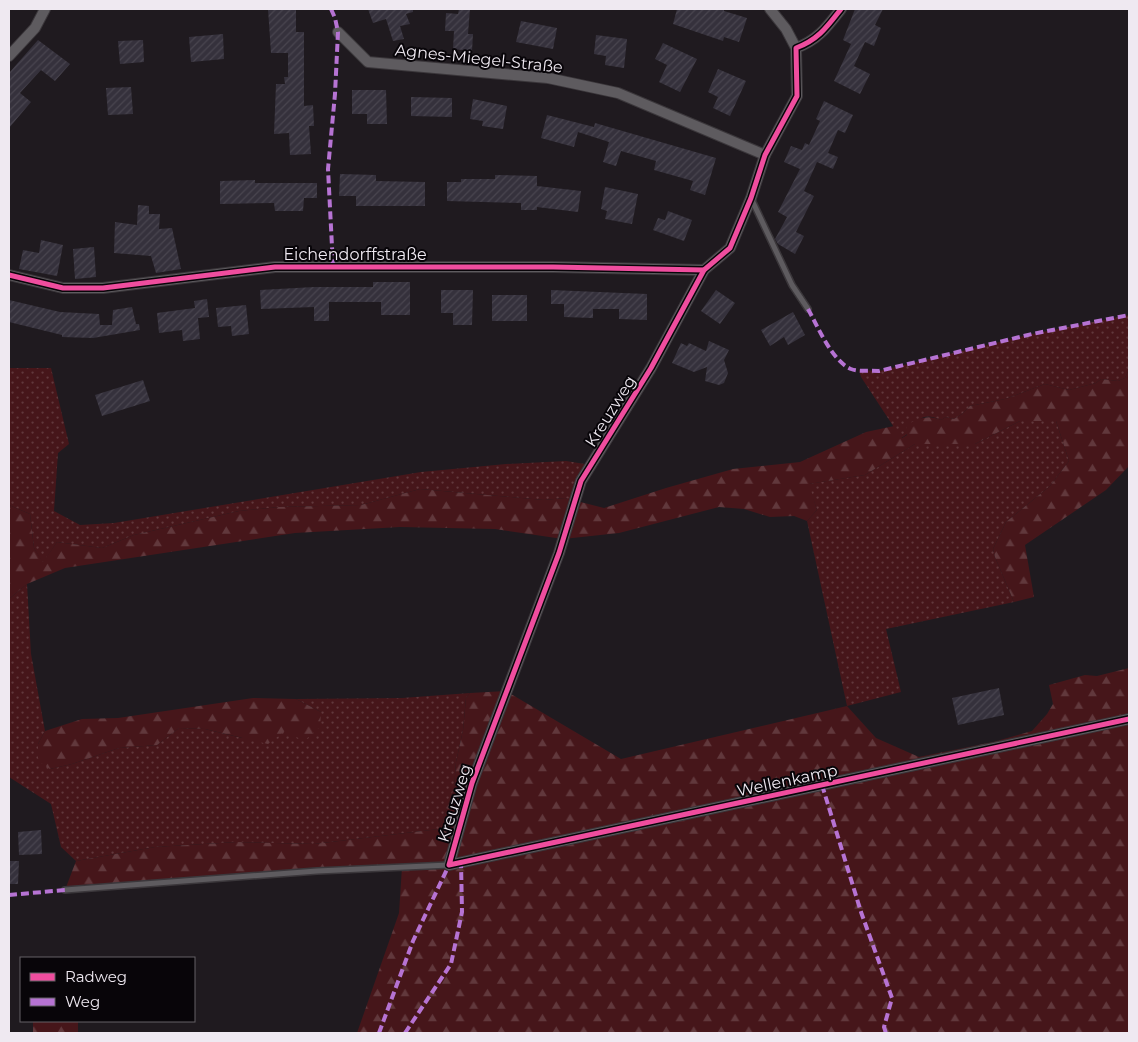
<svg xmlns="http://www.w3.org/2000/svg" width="1138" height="1042" font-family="Montserrat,sans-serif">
<defs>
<pattern id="grass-dots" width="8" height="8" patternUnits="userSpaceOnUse" patternTransform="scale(1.25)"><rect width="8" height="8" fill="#46161a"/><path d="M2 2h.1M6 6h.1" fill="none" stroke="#61383c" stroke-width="1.8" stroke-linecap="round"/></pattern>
<pattern id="forest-firs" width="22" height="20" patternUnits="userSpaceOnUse" patternTransform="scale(1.25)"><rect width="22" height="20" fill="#46161a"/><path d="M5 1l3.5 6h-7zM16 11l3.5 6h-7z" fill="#61383c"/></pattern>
<pattern id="building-hatch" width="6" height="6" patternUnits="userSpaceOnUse" patternTransform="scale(1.25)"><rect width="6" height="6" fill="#35313c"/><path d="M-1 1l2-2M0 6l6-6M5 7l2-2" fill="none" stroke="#49454f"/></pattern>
</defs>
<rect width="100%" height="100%" fill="#1f1a1f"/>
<g fill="url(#grass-dots)">
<path d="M 1129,315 L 1129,369 L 1125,378 L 1118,381 L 1101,379 L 1096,383 L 1069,390 L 1045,384 L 1005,399 L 970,406 L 962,414 L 954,419 L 946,417 L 941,420 C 914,408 919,430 901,438 L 861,377 L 859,370 L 879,371 L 1032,334 Z"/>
<path d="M 9,368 L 51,368 L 69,444 L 58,453 L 54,511 L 80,525 L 114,523 L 421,472 L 506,464 L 566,461 L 591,465 L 575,501 L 565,498 L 544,500 L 420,489 L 361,505 L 279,507 L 239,511 L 134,535 L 102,548 L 57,542 L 43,563 L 34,548 L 30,514 L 9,505 Z"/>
<path d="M 1020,421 L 1056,421 L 1069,461 L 1050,486 L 1006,522 L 993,549 L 995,557 L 1014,602 L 886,629 L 901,692 L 847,706 L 807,521 L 817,510 L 808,484 L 865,475 L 915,444 L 975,444 Z"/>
<path d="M 27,584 L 31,654 L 45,731 L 38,744 L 50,769 L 72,764 L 119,748 L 157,745 L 179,728 L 205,729 L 242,738 L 285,731 L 321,712 L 296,699 L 402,698 L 470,693 L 466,698 L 463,730 L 456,762 L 454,789 L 439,829 L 314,844 L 237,842 L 155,847 L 76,861 L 61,847 L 51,804 L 9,777 L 9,599 Z"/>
</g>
<g fill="url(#forest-firs)">
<path d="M 1129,369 L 1129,466 L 1106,490 L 1025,545 L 1034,597 L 1014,602 L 995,557 L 993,549 L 1006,522 L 1050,486 L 1069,461 L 1056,421 L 1020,421 L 975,444 L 915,444 L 865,475 L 809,484 L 817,510 L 807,521 L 794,516 L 770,517 L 744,509 L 719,507 L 619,533 L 563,539 L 495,529 L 400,527 L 295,533 L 65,568 L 27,584 L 9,599 L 9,505 L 30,514 L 34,548 L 43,562 L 57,542 L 102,548 L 134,535 L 239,511 L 279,507 L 361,505 L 420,489 L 544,500 L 565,498 L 604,508 L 666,488 L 733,469 L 800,462 L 866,432 L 894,426 L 902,438 L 907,435 L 906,425 C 919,419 927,414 941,420 L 946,417 L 954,419 L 962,414 L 970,406 L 1005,399 L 1045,384 L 1069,390 L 1096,383 L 1101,379 L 1118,381 L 1125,378 Z"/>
<path d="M 1129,668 L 1129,1033 L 357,1033 L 399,913 L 402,867 L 65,890 L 76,861 L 155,847 L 237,842 L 314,844 L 439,829 L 454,789 L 456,762 L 463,730 L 466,698 L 470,693 L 506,691 L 621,759 L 847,706 L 876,738 L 919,757 L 993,742 L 1032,731 L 1047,714 L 1053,704 L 1049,685 L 1085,675 L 1097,676 Z"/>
<path d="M 253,698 L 296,699 L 321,712 L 320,727 L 304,741 L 285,731 L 268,744 L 205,729 L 179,728 L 157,745 L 119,748 L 72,764 L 50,769 L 38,761 L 38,744 L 45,731 L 82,719 L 118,718 Z"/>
<rect x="33" y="1021" width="45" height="12"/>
</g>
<g fill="url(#building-hatch)">
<path d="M 268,9 L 296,9 L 296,32 L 304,32 L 304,106 L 313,105 L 314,126 L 309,126 L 311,154 L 290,155 L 289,133 L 274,134 L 276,84 L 285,84 L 284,77 L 288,77 L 288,53 L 271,53 Z"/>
<path d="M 368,9 L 413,9 L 413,12 L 406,14 L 410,24 L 400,26 L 404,39 L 393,41 L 386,19 L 373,23 Z"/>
<path d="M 459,9 L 470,9 L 468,34 L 473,34 L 472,51 L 453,49 L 454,31 L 445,31 L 446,13 L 458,14 Z"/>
<path d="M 677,9 L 724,9 L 724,11 L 747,18 L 739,42 L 724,37 L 723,41 L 673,24 Z"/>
<path d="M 855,9 L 883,9 L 875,25 L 881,28 L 874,46 L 865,42 L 854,66 L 870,74 L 860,94 L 834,81 L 851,44 L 843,40 Z"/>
<path d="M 521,21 L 557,28 L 553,49 L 516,42 Z"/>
<path d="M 223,34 L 224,59 L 191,62 L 189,37 Z"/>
<path d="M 596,35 L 627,39 L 624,68 L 605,65 L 606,56 L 594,54 Z"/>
<path d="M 38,40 L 70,64 L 55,81 L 41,70 L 20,93 L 31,102 L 9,128 L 9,73 Z"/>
<path d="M 143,40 L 144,62 L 120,64 L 118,41 Z"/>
<path d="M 663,43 L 697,59 L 680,92 L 659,82 L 667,65 L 655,59 Z"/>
<path d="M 718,69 L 746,81 L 730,116 L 713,108 L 718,97 L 708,92 Z"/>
<path d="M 131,87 L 133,114 L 108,115 L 106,88 Z"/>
<path d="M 352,90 L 386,90 L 387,124 L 367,124 L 367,114 L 352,114 Z"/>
<path d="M 411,97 L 452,98 L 452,117 L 411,116 Z"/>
<path d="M 473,99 L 507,106 L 503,129 L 482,126 L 483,121 L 470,119 Z"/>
<path d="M 824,101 L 853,115 L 845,133 L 838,130 L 828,153 L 838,157 L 833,169 L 817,162 L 804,191 L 814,196 L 796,232 L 804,236 L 795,254 L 778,244 L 775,239 L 787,217 L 778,212 L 800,169 L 784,162 L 791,146 L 802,150 L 805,143 L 809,145 L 820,121 L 816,119 Z"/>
<path d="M 547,115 L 594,127 L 595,123 L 716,158 L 705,195 L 690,190 L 693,181 L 654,170 L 656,161 L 621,151 L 616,166 L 603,162 L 609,142 L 578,132 L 574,147 L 541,138 Z"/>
<path d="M 340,174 L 376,175 L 376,181 L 425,182 L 425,206 L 356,206 L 356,196 L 339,196 Z"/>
<path d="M 495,175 L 537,176 L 537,186 L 581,191 L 578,212 L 537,207 L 537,210 L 521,210 L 521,203 L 447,201 L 447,182 L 461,182 L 461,179 L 495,179 Z"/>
<path d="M 255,180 L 255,183 L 317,183 L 317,198 L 304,198 L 303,211 L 275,211 L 274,203 L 220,204 L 220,181 Z"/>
<path d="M 605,187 L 638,194 L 632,224 L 605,219 L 607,211 L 601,209 Z"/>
<path d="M 138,205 L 149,206 L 149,214 L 160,214 L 159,229 L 172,228 L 181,269 L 156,273 L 151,256 L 114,253 L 115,222 L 137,225 Z"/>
<path d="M 668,211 L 692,220 L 684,241 L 653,230 L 658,218 L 665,220 Z"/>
<path d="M 41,240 L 63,245 L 57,276 L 19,269 L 23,250 L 39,253 Z"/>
<path d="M 94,247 L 96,277 L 75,279 L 73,249 Z"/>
<path d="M 373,282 L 410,282 L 410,315 L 381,315 L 381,302 L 329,302 L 329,321 L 314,321 L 314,307 L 261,309 L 260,290 L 314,287 L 373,287 Z"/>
<path d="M 441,290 L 473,290 L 472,325 L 453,325 L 453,313 L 441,313 Z"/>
<path d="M 551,290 L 647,294 L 647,320 L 619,319 L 619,309 L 593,309 L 593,318 L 564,317 L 564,304 L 551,304 Z"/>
<path d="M 716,290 L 735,303 L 720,324 L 701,311 Z"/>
<rect x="492" y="295" width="35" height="26"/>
<path d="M 207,299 L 209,317 L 198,318 L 200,339 L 183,341 L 182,330 L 159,333 L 157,313 L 195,308 L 194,301 Z"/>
<path d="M 9,300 L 60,312 L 99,314 L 100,325 L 112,325 L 113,310 L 132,307 L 136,324 L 139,324 L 140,330 L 93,338 L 62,337 L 62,335 L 9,322 Z"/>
<path d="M 246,305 L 249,334 L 232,336 L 231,326 L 218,327 L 216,308 Z"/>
<path d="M 793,312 L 805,335 L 788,345 L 784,337 L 770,346 L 761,330 Z"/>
<path d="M 709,341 L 729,350 L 724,360 L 728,373 L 724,383 L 719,385 L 705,381 L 707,367 L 694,372 L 672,363 L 681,343 L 687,346 L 689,343 L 706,351 Z"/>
<path d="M 143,380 L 150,401 L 102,416 L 95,395 Z"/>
<path d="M 999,688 L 1004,715 L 958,725 L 952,698 Z"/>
<path d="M 41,830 L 42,854 L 19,855 L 18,832 Z"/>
<path d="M 9,861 L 19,861 L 18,884 L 9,884 Z"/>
</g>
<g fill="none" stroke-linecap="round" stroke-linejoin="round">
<defs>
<g id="service">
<path d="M 751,198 L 792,285 L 808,309"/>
<path d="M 65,890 L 317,871 L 449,865"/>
</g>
<g id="minor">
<path d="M 770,9 L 786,29 L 796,48 L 797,96 L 765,155 L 751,198 L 730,248 L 704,270 L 651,368 L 581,481 L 559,553 L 472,783 L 449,865 L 1129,719"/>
<path d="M 338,32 L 368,62 L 548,78 L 618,93 L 765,155"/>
<path d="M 796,48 C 818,40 827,27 841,9"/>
<path d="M 9,56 L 35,28 L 45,9"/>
<path d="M 9,275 L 63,288 L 103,288 L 275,267 L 553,267 L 704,270"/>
</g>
</defs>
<use href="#service" stroke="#3b373b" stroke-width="8"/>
<use href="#minor" stroke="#3b373b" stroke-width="12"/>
<use href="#service" stroke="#5e5b5f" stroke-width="5"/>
<use href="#minor" stroke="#5e5b5f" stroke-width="10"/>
<g stroke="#b673d3" stroke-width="4" stroke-dasharray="8 4" stroke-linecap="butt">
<path d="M 331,9 L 335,18 L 338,32 L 335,94 L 328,169 L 333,266"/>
<path d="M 808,309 C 818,327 832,361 851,369 C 859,372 870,370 879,371 L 1032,334 L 1129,315"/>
<path d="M 822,785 L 861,912 L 892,998 L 884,1027 L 886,1033"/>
<path d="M 9,895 L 65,890"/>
<path d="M 379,1033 L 413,941 L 449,865"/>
<path d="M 405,1033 L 451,964 L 462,912 L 461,862"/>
</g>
<defs>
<g id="cycleway">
<path d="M 841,9 C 827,27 818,40 796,48 L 797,96 L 765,155 L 751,198 L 730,248 L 704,270 L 651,368 L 581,481 L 559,553 L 472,783 L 449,865 L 1129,719"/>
<path d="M 9,275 L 63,288 L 103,288 L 275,267 L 553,267 L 704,270"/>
</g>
</defs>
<use href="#cycleway" stroke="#080509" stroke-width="8"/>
<use href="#cycleway" stroke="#ef4d9e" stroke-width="5"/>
</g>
<g text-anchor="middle" stroke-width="4" stroke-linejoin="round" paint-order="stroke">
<g font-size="16" fill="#efe9f1" stroke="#080509">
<text transform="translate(479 58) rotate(6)" y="6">Agnes-Miegel-Straße</text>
<text x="355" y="260">Eichendorffstraße</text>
<text transform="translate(610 411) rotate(-58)" y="6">Kreuzweg</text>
<text transform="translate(787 780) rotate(-12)" y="6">Wellenkamp</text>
<text transform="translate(454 803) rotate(-73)" y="6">Kreuzweg</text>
</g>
</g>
<rect width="1138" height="1042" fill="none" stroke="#efe9f1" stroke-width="20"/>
<rect x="20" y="957" width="175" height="65" fill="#080509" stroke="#646066"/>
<rect x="30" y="973" width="25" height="8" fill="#ef4d9e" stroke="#646066"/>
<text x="65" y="982" font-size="15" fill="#efe9f1">Radweg</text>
<rect x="30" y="998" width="25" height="8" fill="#b673d3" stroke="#646066"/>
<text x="65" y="1007" font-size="15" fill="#efe9f1">Weg</text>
</svg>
